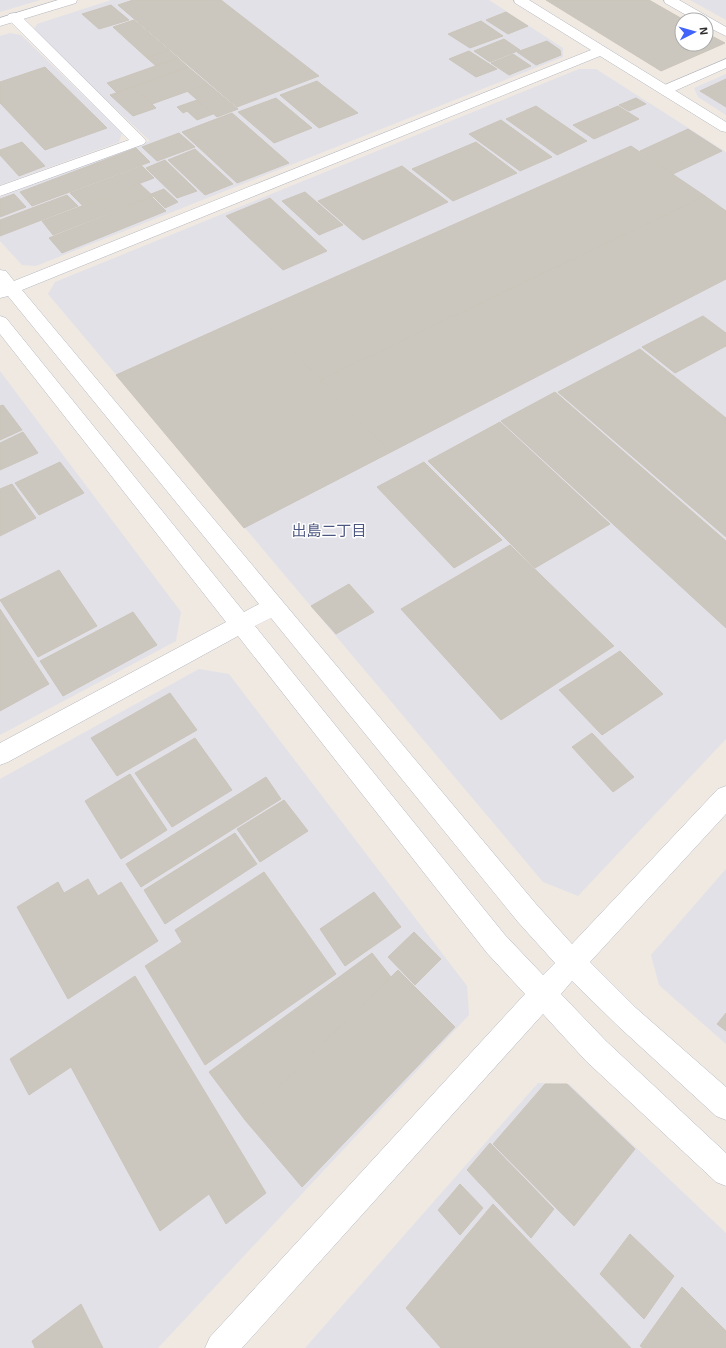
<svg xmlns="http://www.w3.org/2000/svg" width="726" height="1348" font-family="'Exo 2','Noto Sans JP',sans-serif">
<rect width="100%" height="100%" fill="#efe9e1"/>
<g fill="#e3e1e8">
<path d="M 0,0 L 40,0 L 0,12 Z"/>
<path d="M 111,0 L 489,0 L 563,48 L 563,57 L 36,266 L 22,265 L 0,241 L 0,197 L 150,141 L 33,31 L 37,24 Z"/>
<path d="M 690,0 L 726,0 L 726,20 Z"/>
<path d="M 10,33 L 21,35 L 122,133 L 119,142 L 0,185 L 0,36 Z"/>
<path d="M 579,69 L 596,69 L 726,152 L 726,739 L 578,896 L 543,882 L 48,294 L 55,282 Z"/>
<path d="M 726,74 L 726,115 L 698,97 L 694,88 Z"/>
<path d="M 0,371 L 181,612 L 176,641 L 0,735 Z"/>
<path d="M 199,669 L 229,674 L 467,986 L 469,1015 L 158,1348 L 0,1348 L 0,779 Z"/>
<path d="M 726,869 L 726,1044 L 659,985 L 651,955 Z"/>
<path d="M 538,1083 L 569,1084 L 726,1233 L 726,1348 L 305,1348 Z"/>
</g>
<g fill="#cbc7bf" stroke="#cbc5ba">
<path d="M 133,0 L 221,0 L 319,76 L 237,107 L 118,5 Z"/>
<path d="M 546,0 L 649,0 L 684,20 L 682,20 L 682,44 L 706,44 L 706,33 L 725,43 L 661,71 Z"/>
<path d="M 111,5 L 129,20 L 99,29 L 82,14 Z"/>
<path d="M 506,12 L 528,26 L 508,34 L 486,20 Z"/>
<path d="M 134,20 L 169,50 L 147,58 L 113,27 Z"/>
<path d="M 481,21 L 503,36 L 470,48 L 448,34 Z"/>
<path d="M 504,39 L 520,50 L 490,62 L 474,51 Z"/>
<path d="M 547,41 L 560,50 L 561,55 L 536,65 L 517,52 Z"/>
<path d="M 169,50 L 178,58 L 156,66 L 147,58 Z"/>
<path d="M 469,51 L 497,69 L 476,77 L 449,59 Z"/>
<path d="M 513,54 L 531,66 L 509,75 L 491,63 Z"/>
<path d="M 178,58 L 188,67 L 117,93 L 107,83 Z"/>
<path d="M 45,67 L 107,128 L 45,150 L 0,103 L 0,82 Z"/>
<path d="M 188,67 L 208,84 L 152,104 L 133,87 Z"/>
<path d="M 726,79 L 726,107 L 700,91 Z"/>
<path d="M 317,81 L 358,113 L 319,128 L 280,95 Z"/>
<path d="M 208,84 L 238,109 L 217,117 L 187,91 Z"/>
<path d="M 133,87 L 152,104 L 156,108 L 133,116 L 110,95 Z"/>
<path d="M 276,98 L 312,128 L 274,143 L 238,112 Z"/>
<path d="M 636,98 L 646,104 L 629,111 L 619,105 Z"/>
<path d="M 197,100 L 213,114 L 197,120 L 187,111 L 183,113 L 177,107 Z"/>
<path d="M 536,106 L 587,141 L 557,155 L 506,119 Z"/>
<path d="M 618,106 L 639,119 L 594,139 L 573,125 Z"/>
<path d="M 232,113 L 289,163 L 237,183 L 182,132 Z"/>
<path d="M 501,120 L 552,157 L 520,171 L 469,134 Z"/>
<path d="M 688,129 L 722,151 L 673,174 L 640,151 Z"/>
<path d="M 179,133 L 195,147 L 157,161 L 142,147 Z"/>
<path d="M 22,142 L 45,166 L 19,176 L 0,155 L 0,150 Z"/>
<path d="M 476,142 L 517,173 L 453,201 L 412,169 Z"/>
<path d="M 631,146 L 705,196 L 320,380 L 254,313 Z"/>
<path d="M 136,148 L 150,162 L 32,206 L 20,192 Z"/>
<path d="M 195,149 L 233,184 L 205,195 L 168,160 Z"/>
<path d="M 165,160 L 197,191 L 177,198 L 146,168 Z"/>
<path d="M 142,166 L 154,178 L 82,205 L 70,193 Z"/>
<path d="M 402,166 L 448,202 L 363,240 L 318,201 Z"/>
<path d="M 140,184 L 153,196 L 53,235 L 42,221 Z"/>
<path d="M 164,189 L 178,202 L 165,208 L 151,194 Z"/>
<path d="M 305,192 L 343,225 L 319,235 L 282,201 Z"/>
<path d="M 14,194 L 26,207 L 0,217 L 0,199 Z"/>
<path d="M 67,195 L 78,206 L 0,236 L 0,220 Z"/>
<path d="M 705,196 L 726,211 L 726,279 L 391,452 L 320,380 Z"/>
<path d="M 152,197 L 166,211 L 62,253 L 49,238 Z"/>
<path d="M 270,198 L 327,251 L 283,270 L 226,216 Z"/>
<path d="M 254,313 L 391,452 L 244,528 L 116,375 Z"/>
<path d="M 703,316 L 726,333 L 726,346 L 675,373 L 642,347 Z"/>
<path d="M 640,349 L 726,418 L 726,537 L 558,392 Z"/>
<path d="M 555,392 L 726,541 L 726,628 L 501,421 Z"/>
<path d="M 3,405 L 22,430 L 0,440 L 0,406 Z"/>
<path d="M 500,422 L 610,524 L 535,568 L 428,461 Z"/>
<path d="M 23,432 L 38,453 L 0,470 L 0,443 Z"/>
<path d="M 60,462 L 84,493 L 39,515 L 15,483 Z"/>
<path d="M 424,462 L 502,540 L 454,568 L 377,487 Z"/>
<path d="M 12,484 L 36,518 L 0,536 L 0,489 Z"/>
<path d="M 510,545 L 614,646 L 501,720 L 401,609 Z"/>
<path d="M 59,570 L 97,626 L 38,657 L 0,600 Z"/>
<path d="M 349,584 L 374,612 L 336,634 L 311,606 Z"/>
<path d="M 0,609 L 49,684 L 0,711 Z"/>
<path d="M 133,612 L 157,645 L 63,696 L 40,661 Z"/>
<path d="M 620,651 L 663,694 L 602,735 L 559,690 Z"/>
<path d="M 170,693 L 197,730 L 117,776 L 91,738 Z"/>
<path d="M 592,733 L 634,777 L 613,792 L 572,747 Z"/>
<path d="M 195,738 L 232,790 L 172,827 L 135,773 Z"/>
<path d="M 130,774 L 167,830 L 121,859 L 85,801 Z"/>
<path d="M 266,777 L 281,799 L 141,887 L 126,864 Z"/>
<path d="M 284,800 L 308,831 L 260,862 L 237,829 Z"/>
<path d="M 235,833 L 257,864 L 165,924 L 144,890 Z"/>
<path d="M 264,872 L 336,974 L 205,1065 L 145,966 L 182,942 L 175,930 Z"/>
<path d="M 88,879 L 98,896 L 121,882 L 158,941 L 68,999 L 17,907 L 58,882 L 64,893 Z"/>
<path d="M 374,892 L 401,927 L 345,966 L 320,929 Z"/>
<path d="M 414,932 L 441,959 L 415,985 L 388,957 Z"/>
<path d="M 372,953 L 391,977 L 245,1120 L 209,1072 Z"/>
<path d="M 398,970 L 455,1027 L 302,1187 L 245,1120 Z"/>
<path d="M 135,976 L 266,1193 L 226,1224 L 209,1194 L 160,1231 L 71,1067 L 29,1095 L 10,1059 Z"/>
<path d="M 726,1013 L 726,1031 L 717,1024 Z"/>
<path d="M 545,1084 L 567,1084 L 635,1149 L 574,1226 L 493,1144 Z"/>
<path d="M 490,1143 L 554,1209 L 531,1238 L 467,1170 Z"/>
<path d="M 460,1184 L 483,1208 L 460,1235 L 438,1210 Z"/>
<path d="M 493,1204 L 631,1348 L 441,1348 L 406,1308 Z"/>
<path d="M 630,1234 L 674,1276 L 644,1319 L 600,1274 Z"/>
<path d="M 682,1287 L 726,1331 L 726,1348 L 643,1348 L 640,1346 Z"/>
<path d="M 81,1304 L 103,1348 L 35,1348 L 32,1341 Z"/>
</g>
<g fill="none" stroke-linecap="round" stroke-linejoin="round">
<defs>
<g id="minor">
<path d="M 664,0 L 679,0 L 726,27 L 726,36 L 706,26 L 706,20 L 695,20 L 665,3 Z"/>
<path d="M 14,13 L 19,14 L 144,138 L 146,141 L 144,144 L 0,196 L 0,186 L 129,140 L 9,20 L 7,17 L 9,14 Z"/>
<path d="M 726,59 L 726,68 L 670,93 L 665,94 L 660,93 L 658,90 L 660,87 Z"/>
</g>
<g id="tertiary">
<path d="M 58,0 L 77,0 L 76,3 L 0,26 L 0,18 Z"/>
<path d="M 514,0 L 529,0 L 726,122 L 726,132 L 721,131 L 600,56 L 22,290 L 536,904 L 572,944 L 718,789 L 726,786 L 726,814 L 590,962 L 636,1008 L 726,1087 L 726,1120 L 716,1116 L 618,1026 L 572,981 L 561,994 L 606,1041 L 726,1153 L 726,1186 L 716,1182 L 586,1061 L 543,1014 L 242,1348 L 205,1348 L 210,1337 L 525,994 L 487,953 L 238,636 L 8,762 L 0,765 L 0,743 L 226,622 L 0,334 L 0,316 L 6,318 L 244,612 L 259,604 L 8,296 L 0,298 L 0,270 L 6,271 L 14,281 L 591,50 L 515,3 ZM 271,618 L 518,922 L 555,963 L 543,975 L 505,935 L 255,626 Z"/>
</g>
</defs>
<use href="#minor" stroke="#b4b7c1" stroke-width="1"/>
<use href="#tertiary" stroke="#b4b7c1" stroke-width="1"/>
<use href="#minor" fill="#fff" fill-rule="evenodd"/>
<use href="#tertiary" fill="#fff" fill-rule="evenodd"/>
</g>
<g text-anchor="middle" stroke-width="3" stroke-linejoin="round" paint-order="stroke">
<g font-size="15" fill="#4d5680" stroke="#fff">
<text x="329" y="536">出島二丁目</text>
</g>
</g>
<g transform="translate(694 32) rotate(84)"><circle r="19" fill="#ffffff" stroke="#ababab"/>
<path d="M0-3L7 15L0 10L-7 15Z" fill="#4264fb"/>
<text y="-6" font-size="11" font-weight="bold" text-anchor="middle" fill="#2e2e2e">N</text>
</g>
</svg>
